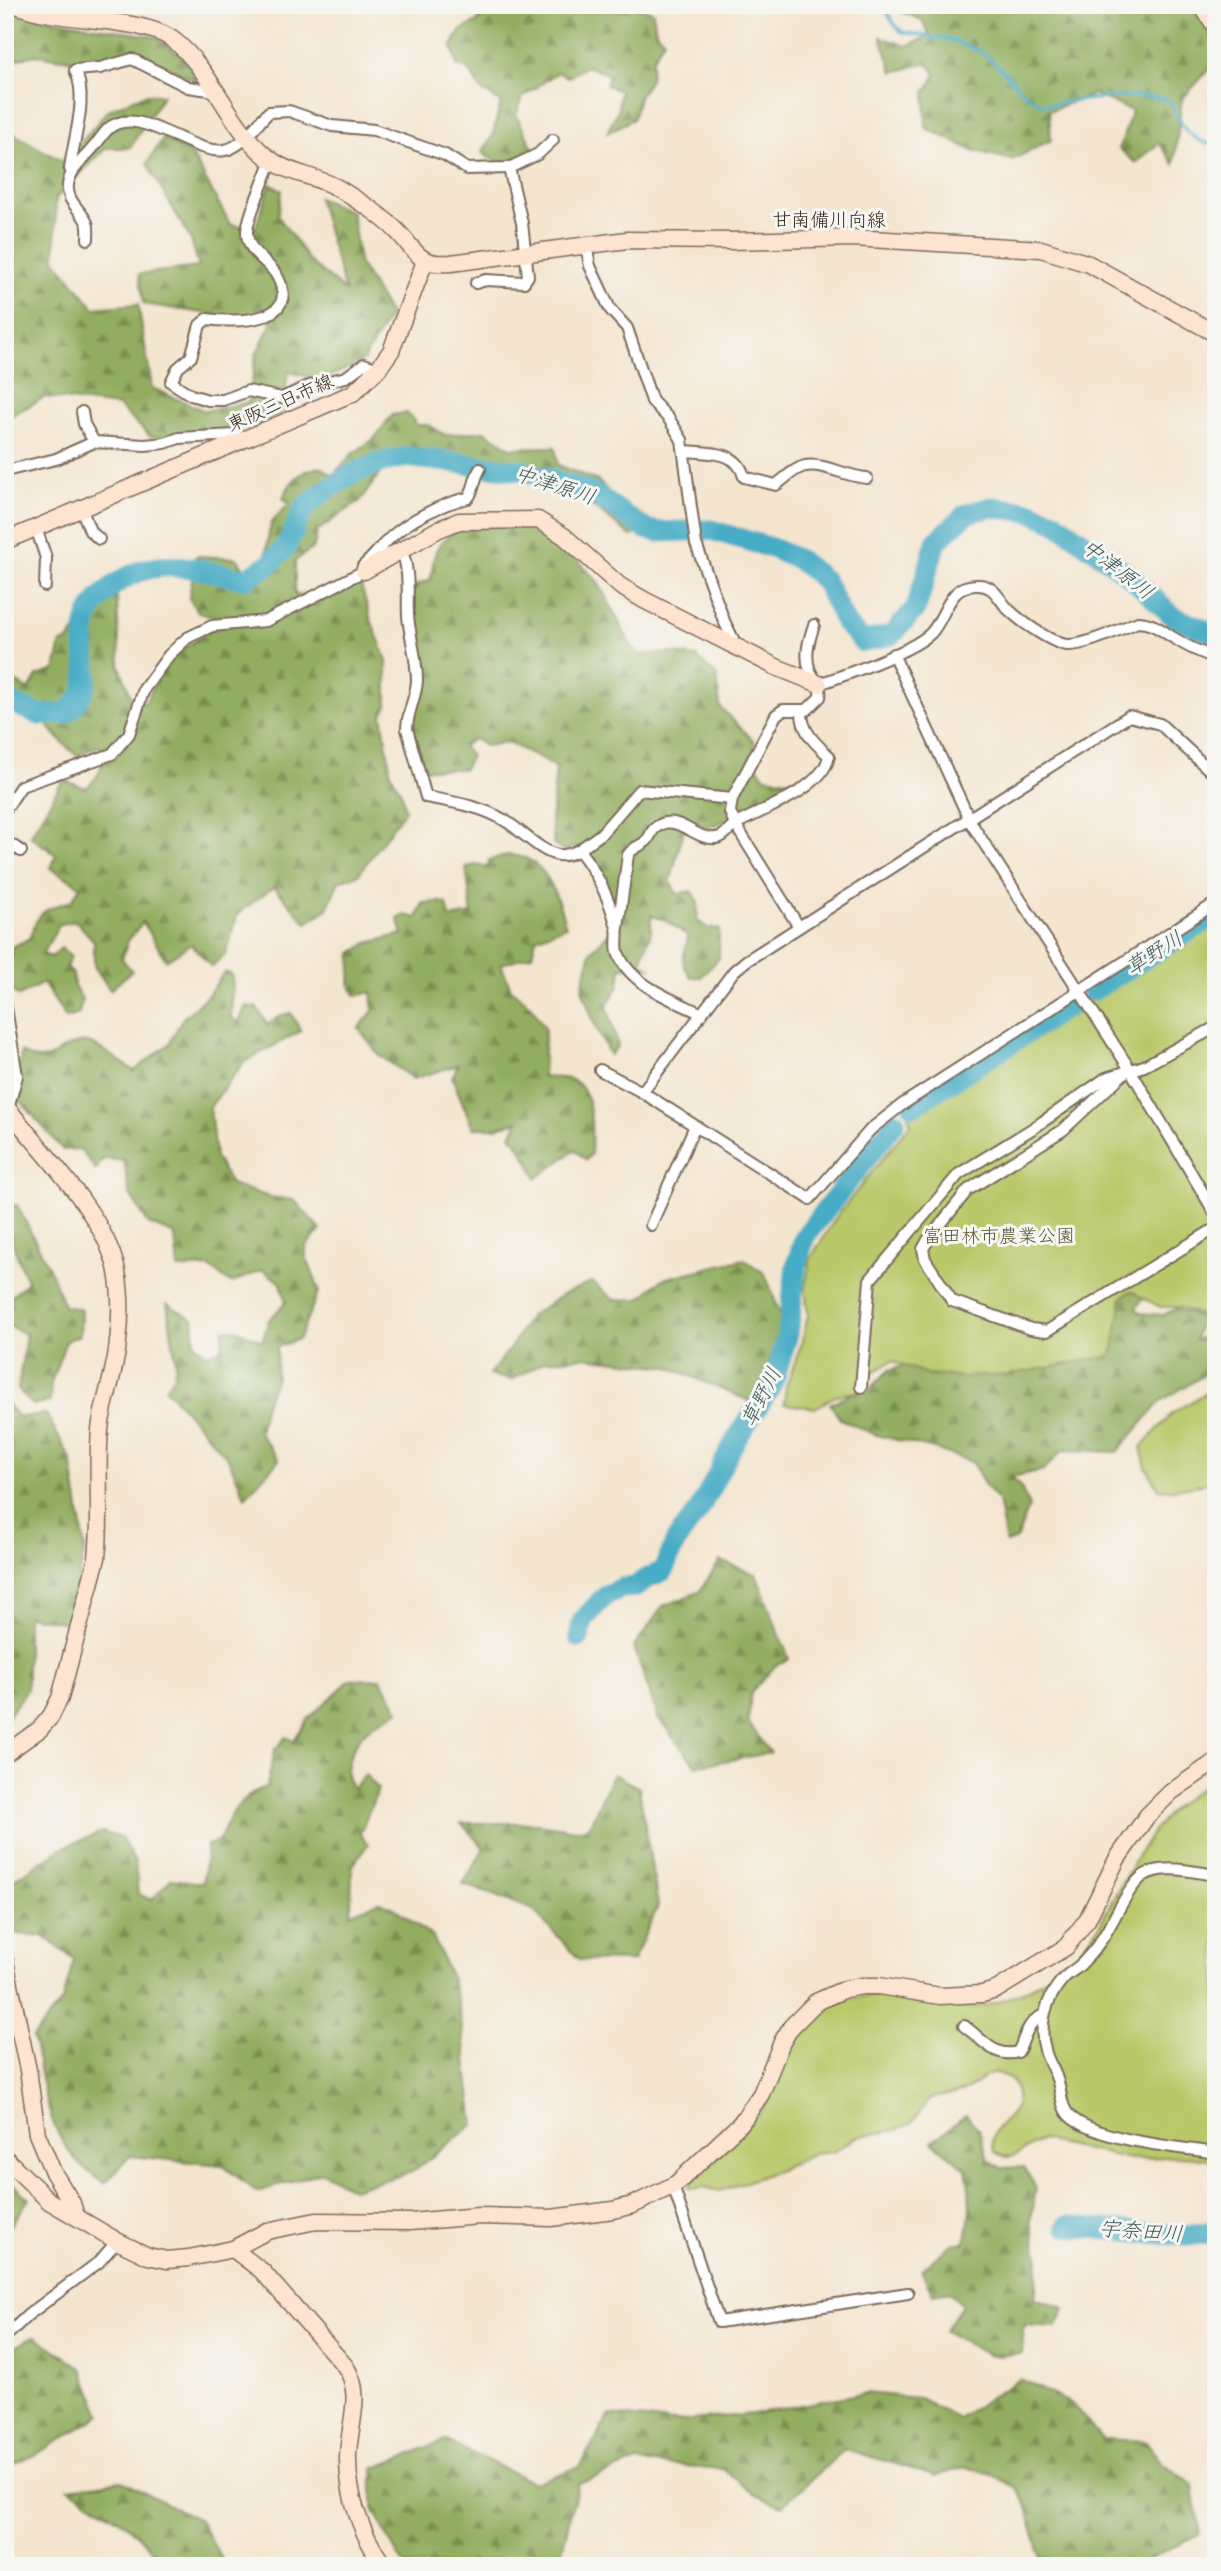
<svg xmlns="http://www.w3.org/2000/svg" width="1221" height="2571" font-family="'Comic Neue','Klee One',sans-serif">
<defs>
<pattern id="forest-firs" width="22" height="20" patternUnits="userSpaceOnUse" patternTransform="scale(1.75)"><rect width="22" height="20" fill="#92ad5f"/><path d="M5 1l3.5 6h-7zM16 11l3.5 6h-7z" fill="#788d4e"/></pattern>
</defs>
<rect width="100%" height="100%" fill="#f6f6f2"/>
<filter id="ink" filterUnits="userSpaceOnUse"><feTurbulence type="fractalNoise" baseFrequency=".0143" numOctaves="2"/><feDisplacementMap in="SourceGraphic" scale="14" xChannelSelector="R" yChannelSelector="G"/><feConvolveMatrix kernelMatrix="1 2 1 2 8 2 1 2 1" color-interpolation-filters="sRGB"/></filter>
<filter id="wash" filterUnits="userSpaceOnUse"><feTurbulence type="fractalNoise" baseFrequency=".00686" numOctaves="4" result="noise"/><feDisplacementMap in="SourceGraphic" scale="28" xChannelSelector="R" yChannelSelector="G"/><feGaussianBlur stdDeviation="1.57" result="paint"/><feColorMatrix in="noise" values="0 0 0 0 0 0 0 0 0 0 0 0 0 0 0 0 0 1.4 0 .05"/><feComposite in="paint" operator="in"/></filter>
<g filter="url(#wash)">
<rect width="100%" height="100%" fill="#f4e5cf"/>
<g fill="url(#forest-firs)" stroke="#666c3e" stroke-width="2">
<path d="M 477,5 L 632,5 L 653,12 L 656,32 L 664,40 L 652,60 L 650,80 L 639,97 L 633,119 L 607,133 L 618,110 L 620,91 L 606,85 L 609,75 L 587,66 L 568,77 L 558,72 L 523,97 L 516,115 L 535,152 C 515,161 500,170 482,152 L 492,137 L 501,102 L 482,91 L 468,69 L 457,65 L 452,46 L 460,31 L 479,21 Z"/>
<path d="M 885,5 L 1193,5 L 1216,41 L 1216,62 L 1182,99 L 1174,164 L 1159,143 L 1136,163 L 1119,149 L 1132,111 L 1094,94 L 1049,111 L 1051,140 L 1012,160 L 972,150 L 926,128 L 925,93 L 936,74 L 927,63 L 893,72 L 881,37 L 906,46 L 930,36 L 922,20 Z"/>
<path d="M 5,7 L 25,15 L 156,37 L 184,58 L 198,82 L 141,53 L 89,63 L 36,55 L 5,62 Z"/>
<path d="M 146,94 L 163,95 L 130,148 L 106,148 L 56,198 L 55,259 L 94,308 L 138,304 L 152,388 L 205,411 L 249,402 L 256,355 L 273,320 L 216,315 L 144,304 L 139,274 L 199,267 L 191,240 L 147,164 L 163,138 L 192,155 L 230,224 L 255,229 L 270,184 L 282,190 L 278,216 L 310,262 L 345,291 L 318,198 L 352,212 L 359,263 L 390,315 L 363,361 L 323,380 L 288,372 L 282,414 L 258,427 L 151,437 L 118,406 L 45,397 L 5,419 L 5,129 L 64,162 L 108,110 Z"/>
<path d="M 407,413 L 417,425 L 429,425 L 445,435 L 484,431 L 511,448 L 555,447 L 558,465 L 598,481 L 618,501 L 632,510 L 639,533 L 631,536 L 595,508 L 557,487 L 510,475 L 455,468 L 426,451 L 392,457 L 360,501 L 317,531 L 314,547 L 295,561 L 295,595 L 333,593 L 360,582 L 371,620 L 387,661 L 387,706 L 382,714 L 391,774 L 402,794 L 405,810 L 358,875 L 339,881 L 327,909 L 307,923 L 274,887 L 238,913 L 226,953 L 212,967 L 191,944 L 166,960 L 143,922 L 128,941 L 122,959 L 132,971 L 110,990 L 94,966 L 94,941 L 76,921 L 60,924 L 42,954 L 52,957 L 61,948 L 71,956 L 66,967 L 73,974 L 74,986 L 82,999 L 79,1014 L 66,1018 L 43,983 L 19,996 L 7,988 L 5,958 L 11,947 L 29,939 C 40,910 41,910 72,901 L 80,886 L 51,868 L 56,855 L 30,836 L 63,780 L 86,788 C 102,775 104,765 99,745 L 77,756 L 60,740 L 29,703 L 5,695 L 5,676 L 29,690 L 37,676 L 55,670 L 61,643 L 69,640 L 75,631 L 81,652 L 96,646 L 92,624 L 98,607 L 117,598 L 120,666 L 131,697 L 145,703 C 153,686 164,666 178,653 C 192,641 209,634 222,620 L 199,613 L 189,598 L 196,556 L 237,558 L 245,570 L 252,569 L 265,558 C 272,527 263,526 290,504 L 283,498 C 291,479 302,470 321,467 L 333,475 L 352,454 L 374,439 L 392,415 Z"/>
<path d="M 461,525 L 538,527 L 561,542 L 598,582 L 631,645 L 639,654 L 674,653 L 696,657 L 717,676 L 720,707 L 754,741 L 756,765 L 765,777 L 807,782 L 759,809 L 709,827 L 685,825 L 670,882 L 677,894 L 692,891 L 698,903 L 697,920 L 707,928 L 719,928 L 719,958 L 701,977 L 691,977 C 676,955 686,960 688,936 L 663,919 L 651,916 L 651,932 L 641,962 L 650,968 L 621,967 L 619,986 L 607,1005 L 618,1046 L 610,1055 L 596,1028 L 582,989 L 591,951 L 621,921 L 590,851 L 579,847 L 563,851 L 554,845 L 551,822 L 556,767 L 508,742 L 485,746 L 474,739 L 463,746 L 471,756 L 464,769 L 425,769 L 410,727 L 414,710 L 423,693 L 419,644 L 412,610 L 413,587 L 431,579 C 435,548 435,544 461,525 Z"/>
<path d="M 508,855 C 513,856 521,856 525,858 C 551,869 558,902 566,926 L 536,938 L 532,955 L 501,964 L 511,989 L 531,1006 L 545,1028 L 543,1077 C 551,1078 563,1077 572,1080 C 594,1088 592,1134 591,1154 L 586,1160 L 575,1150 L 537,1178 L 521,1148 L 511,1135 L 518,1121 L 495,1128 L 473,1128 L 452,1077 L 458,1065 L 413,1079 L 378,1054 L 359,1028 L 373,1011 L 372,992 L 356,996 L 350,986 L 352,953 L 368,943 L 403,934 L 398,919 L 405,915 L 417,918 L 423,903 L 442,902 L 447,904 L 450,918 L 472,914 L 466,867 L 476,865 L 488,867 L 489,860 Z"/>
<path d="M 225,972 L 233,976 L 231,1017 L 238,1023 L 246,1006 L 257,1008 L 268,1025 L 279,1016 L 291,1013 L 301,1031 L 244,1062 L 210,1107 L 215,1157 L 231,1184 L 269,1197 L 294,1200 L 321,1230 L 306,1246 L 306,1256 L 319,1290 L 299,1339 L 277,1347 L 276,1378 L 264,1407 L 259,1433 L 279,1460 L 245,1497 L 228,1458 L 165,1388 L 174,1376 L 176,1362 L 167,1304 L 193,1319 L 195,1344 L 207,1354 L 222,1349 L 223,1330 L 235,1329 L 262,1341 L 269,1320 L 286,1302 L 281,1283 L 263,1270 L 231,1283 L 209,1267 L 178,1269 L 175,1235 L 148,1224 L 129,1193 L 124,1160 L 103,1159 L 96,1170 L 80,1149 L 63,1150 L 16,1096 L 21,1052 C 51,1073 59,1040 87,1043 C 98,1044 123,1064 134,1071 L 169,1044 L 182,1019 L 207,996 Z"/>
<path d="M 17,1205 L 50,1270 L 64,1306 L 81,1309 L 80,1335 L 66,1341 L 51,1383 L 50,1402 L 32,1405 L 18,1389 L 26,1334 L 5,1324 L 5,1303 L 27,1282 L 7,1229 L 5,1208 Z"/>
<path d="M 744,1259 L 765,1274 L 786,1329 L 781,1363 L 759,1405 L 669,1367 L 583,1357 L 545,1361 L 512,1380 L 489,1375 L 511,1347 L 530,1316 L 564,1294 L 592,1282 L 614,1300 L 639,1299 L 663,1279 Z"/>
<path d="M 1135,1284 L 1144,1296 L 1136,1309 L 1140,1313 L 1163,1315 L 1176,1309 L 1201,1317 L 1195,1340 L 1216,1332 L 1216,1368 L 1161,1401 L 1117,1452 L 1063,1450 L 1044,1470 L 1011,1477 L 1020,1485 L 1029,1507 L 1016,1540 L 1006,1543 L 998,1500 L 985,1486 L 972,1462 L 931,1448 L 876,1435 L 840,1419 L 830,1404 L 850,1394 L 866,1393 L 889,1370 L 940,1356 L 1119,1296 Z"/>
<path d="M 5,1401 L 18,1417 L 46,1414 L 71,1459 L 85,1547 L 70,1623 L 27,1616 L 27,1690 L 5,1720 Z"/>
<path d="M 720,1561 L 756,1574 L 789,1659 L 775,1666 L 751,1693 L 748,1722 L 770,1753 L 696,1766 L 658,1718 L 634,1647 L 663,1606 L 699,1592 Z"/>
<path d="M 381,1679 L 399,1711 C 389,1717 374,1723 365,1732 C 352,1746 340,1771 352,1788 L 366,1775 L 378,1789 L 360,1834 L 368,1844 L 352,1867 L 351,1913 L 379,1902 L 394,1908 L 433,1937 L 452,1980 L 461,2019 L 474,2124 L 412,2172 L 352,2189 L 322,2172 L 257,2192 L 222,2165 L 130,2156 L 105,2183 C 48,2150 45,2096 33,2037 L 63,2000 L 74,1959 L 43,1936 L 9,1933 L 5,1914 L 5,1885 L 66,1846 L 102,1832 L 121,1838 L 135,1862 L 138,1894 L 152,1900 L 171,1879 L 203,1883 L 207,1845 L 219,1841 C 232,1812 237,1799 267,1786 L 275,1749 L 286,1737 L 293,1741 L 309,1718 L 350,1680 Z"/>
<path d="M 613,1774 L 639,1788 L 658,1906 L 633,1961 L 580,1960 L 532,1909 L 463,1884 L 484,1848 L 461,1823 L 535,1823 L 575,1830 L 589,1827 Z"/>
<path d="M 966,2115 L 979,2130 L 988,2159 L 1001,2168 L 1024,2167 L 1036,2188 L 1031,2221 L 1039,2261 L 1035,2298 L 1065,2308 L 1057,2327 L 1024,2325 L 1022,2354 L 990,2356 L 945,2331 L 962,2305 L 949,2291 L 933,2294 L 921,2270 L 952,2244 L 965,2242 C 972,2217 971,2193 966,2168 L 932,2142 Z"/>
<path d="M 5,2177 L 29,2199 L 5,2233 Z"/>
<path d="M 35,2336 L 82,2368 L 101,2415 L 35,2455 L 5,2468 L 5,2352 Z"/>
<path d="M 1020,2379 L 1072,2404 L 1102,2439 L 1146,2441 L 1161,2462 L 1193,2485 L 1200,2535 L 1135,2566 L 1046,2566 L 1040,2556 L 1026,2504 L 1017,2488 L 989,2473 L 966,2467 L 936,2476 L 845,2449 L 782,2506 L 755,2495 L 723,2469 L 637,2462 L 578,2484 L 558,2566 L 406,2566 L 399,2558 L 373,2509 L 373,2469 L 445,2440 L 534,2483 L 579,2467 L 610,2415 L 671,2422 L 753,2414 L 865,2393 L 919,2398 L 958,2418 Z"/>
<path d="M 122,2481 L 199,2520 L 226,2566 L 169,2566 L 127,2525 L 69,2488 Z"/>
</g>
<g fill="#b9c96b" stroke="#7a7a44" stroke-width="2">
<path d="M 1216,919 L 1216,1334 L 1204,1316 L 1179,1307 L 1160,1307 L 1131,1291 L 1122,1297 L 1114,1348 L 1110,1356 L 1007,1375 L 962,1377 L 927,1374 L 892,1361 L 873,1372 L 861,1391 L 837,1395 L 815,1408 L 784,1404 L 786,1387 L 801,1345 L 808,1316 L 805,1288 L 810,1259 L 837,1216 L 911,1123 L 908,1116 L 972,1071 Z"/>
<path d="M 1216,1387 L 1216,1482 C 1199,1483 1174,1492 1159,1489 L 1146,1467 L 1141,1447 L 1174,1412 Z"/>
<path d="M 1216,1778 L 1216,2160 L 1185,2156 L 1130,2159 L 1043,2140 C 1023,2146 1013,2167 994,2151 C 982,2118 1037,2119 1010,2078 C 984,2066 983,2083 964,2091 C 954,2095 941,2095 930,2099 L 911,2124 L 895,2130 L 856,2137 L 833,2152 L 813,2154 L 779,2170 L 720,2191 L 704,2187 L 693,2189 L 688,2187 C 711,2160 740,2138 761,2111 C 776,2091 779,2070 789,2048 C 799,2027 823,2009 844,2001 C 883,1986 930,2006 970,2007 C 1000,2007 1042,1982 1066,1965 C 1094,1945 1105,1911 1122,1883 C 1136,1858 1152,1828 1173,1809 C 1186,1797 1201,1788 1216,1778 Z"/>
</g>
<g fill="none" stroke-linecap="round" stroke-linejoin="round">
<path stroke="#46acc5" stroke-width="3.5" d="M 883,5 L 894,24 L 902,32 L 951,40 L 980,51 L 997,65 L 1030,98 L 1044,105 C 1074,101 1144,90 1171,101 C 1178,122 1186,136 1208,144 L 1216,141"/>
<g stroke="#46acc5" stroke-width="21">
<path d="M 5,700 L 40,715 L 67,713 C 98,682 83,670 85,633 C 87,598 127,570 160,567 C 188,564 218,574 245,579 L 270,564 L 287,546 L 304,508 L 324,492 L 350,475 L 379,463 L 407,457 L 525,471 L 595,494 L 645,529 L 658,532 L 711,530 L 772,548 L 799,560 L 824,580 L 846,624 L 863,642 L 892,635 L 916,608 L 936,542 L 966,514 L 991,507 L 1031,512 L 1055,522 L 1125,572 L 1174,617 L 1216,635"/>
<path d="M 1092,991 L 1216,915"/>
<path d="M 913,1106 L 1074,1003"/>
<path d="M 579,1637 L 583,1620 L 606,1595 L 622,1588 L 636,1587 L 644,1580 L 663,1571 L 677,1539 L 698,1512 L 735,1441 L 768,1391 L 775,1377 L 788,1334 L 796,1266 L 805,1236 L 895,1122"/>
<path d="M 1067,2226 L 1186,2236 L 1216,2232"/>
</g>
</g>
</g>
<g filter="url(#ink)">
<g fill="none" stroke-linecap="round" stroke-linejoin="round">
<defs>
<g id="street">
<path d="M 271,162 C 266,177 246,220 247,233 C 248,254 268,260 277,276 C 303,323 234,323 207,319 L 200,325 L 191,357 L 178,368 L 171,382 L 191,395 L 208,400 L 223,400 L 248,391 L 282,398 L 309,386 L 346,377 L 364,364 L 378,369"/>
<path d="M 73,171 L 70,169 C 73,139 89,99 75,70 L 100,68 L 132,59 L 188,87 L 216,91"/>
<path d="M 88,239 C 88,233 89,227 87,223 C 82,210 66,202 68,185 C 69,171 83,160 91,150 C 97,144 102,135 108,129 C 137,102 192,156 225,150 C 243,147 256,124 269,112 L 289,111 L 332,126 L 374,130 L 445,155 L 467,169 L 509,168 L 538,154 L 553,140"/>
<path d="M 586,244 L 590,266 L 610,309 L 627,328 L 652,401 L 669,419 L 682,440 L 696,544 L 724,621 L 733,639 L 731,644"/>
<path d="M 476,283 L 486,280 L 524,282 L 528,276 L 522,223 L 509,168"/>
<path d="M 82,412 L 84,424 L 94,442"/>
<path d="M 685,451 C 708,453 738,450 744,477 L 776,485 C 784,479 795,468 805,466 C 825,463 847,477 867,478"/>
<path d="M 5,471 L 56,459 L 94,442 L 145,445 L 165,443 L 179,438 L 236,435 L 242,442"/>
<path d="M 82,510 L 90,531 L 99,539"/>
<path d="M 36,528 L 46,558 L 45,586"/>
<path d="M 402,552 C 410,571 407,595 408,616 C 410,638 417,658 417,681 C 416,698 407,712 407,729 L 426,797 C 453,802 480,806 504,820 C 520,829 541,853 559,855 C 567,856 573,853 579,850 C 597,873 610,900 617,928 C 619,937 615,947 619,955 C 632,986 674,1000 702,1014"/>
<path d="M 893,654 L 971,823 L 1131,1071 L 1216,1215"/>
<path d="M 819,684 C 845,675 913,651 931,633 C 946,617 948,585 976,585 C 994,584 997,597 1008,609 C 1019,620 1051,643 1067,645 C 1085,646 1120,629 1138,622 C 1156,623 1164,633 1179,641 C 1191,649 1202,653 1216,658"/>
<path d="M 5,810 L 21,786 L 112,754 L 129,734 L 144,689 L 169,655 L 187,638 L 212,626 L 266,621 L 364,571 L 363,566 C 374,557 380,547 390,538 C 409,520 443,503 468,498 C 475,489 474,478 480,469"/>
<path d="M 5,841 L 21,851"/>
<path d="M 579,850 L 601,834 L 639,790 L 732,799"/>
<path d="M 799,927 L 735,824 L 730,812 L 732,799 L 776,715 L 783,710 L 807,710 L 820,697 C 822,685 815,681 810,671 C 804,655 809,640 814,625"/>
<path d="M 618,928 L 628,855 C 633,847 639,847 645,842 C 650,839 650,833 654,829 C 677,808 696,845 720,837 C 726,835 730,827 736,824 C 763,809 823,789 829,756 C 815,743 801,731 802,710"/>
<path d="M 5,1001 L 17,1076 L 8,1109"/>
<path d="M 600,1070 L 642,1092 L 810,1199 L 871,1129 L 903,1104 L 1216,903"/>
<path d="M 1123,1074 L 1063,1130 L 968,1190 L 928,1240 L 923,1249 L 925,1259 L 952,1301 L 1031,1329 L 1047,1331 L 1216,1228"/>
<path d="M 642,1092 L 734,971 L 746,961 L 1129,716 L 1160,724 L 1216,776"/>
<path d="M 651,1225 L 694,1128"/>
<path d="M 861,1387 L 870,1280 L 959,1174 L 1035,1127 L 1106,1078 L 1144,1066 L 1216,1027"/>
<path d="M 1216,1875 C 1194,1872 1162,1863 1143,1876 C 1127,1888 1114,1921 1102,1939 C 1095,1949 1088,1958 1078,1967 C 1073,1971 1066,1975 1062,1980 C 1046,1999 1038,2026 1045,2050 C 1047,2060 1054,2069 1057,2079 C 1062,2092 1060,2109 1072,2118 C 1101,2141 1178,2147 1216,2153"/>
<path d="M 964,2026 C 982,2038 994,2059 1018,2052 C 1026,2037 1026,2022 1044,2015"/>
<path d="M 673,2186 L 719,2322 L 908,2293"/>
<path d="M 5,2337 L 28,2315 L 99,2262 L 117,2241"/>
</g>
<g id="secondary">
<path d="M 17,5 C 60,23 139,16 172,39 C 208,66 223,111 253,144 C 283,176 301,170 336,187 C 348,194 360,202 372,210 C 380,216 389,223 396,230 C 417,251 417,266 451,263 L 627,240 L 731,241 L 853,238 L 1041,249 L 1089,264 L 1216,334"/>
<path d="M 1201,5 L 1216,27"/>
<path d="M 5,541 L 353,393 L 378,369 L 391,351 L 425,261"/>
<path d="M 364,571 L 439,529 L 459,521 L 538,520 L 564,536 L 620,586 L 644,600 L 776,667 L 819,684"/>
<path d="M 5,1105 C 40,1151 102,1211 116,1267 C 121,1290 121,1318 118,1341 C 116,1372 103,1400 100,1430 C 96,1472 102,1515 97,1558 L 60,1698 L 51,1716 L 40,1729 L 5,1754"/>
<path d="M 5,1961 L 28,2070 L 37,2134 L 53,2172 L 72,2203 L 76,2216"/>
<path d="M 5,2158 L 49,2201 L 117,2241 L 148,2256 L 167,2260 L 189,2258 L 233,2249 L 267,2231 L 316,2221 L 410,2222 L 479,2216 L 551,2218 L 613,2210 L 633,2205 L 676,2184 L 741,2123 L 761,2094 L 782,2042 L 791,2027 L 816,2002 L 845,1989 L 862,1986 L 879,1986 L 940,1996 L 982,1994 L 996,1990 L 1066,1947 L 1087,1920 L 1117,1859 L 1147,1816 L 1171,1792 L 1216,1761"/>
<path d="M 233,2249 L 262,2271 L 345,2366 C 364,2393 349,2424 348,2455 C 347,2495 361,2534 384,2566"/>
</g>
</defs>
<use href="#street" stroke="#7c6b5c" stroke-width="14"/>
<use href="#secondary" stroke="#7c6b5c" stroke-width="19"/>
<use href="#street" stroke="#fff" stroke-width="10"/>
<use href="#secondary" stroke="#fde4d1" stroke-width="16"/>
</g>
</g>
<g text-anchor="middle" stroke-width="6" stroke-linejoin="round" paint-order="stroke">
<g font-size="19" fill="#3b2a1e" stroke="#f6f6f2">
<text x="829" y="226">甘南備川向線</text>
<text transform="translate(280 402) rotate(-24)" y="7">東阪三日市線</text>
</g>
<g font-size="19" fill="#5a5231" stroke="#f6f6f2">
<text x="999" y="1242">富田林市農業公園</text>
</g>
<g font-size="21" font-style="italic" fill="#3f5858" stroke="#f6f6f2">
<text transform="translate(555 485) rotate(18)" y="7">中津原川</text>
<text transform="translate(1118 569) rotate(38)" y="7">中津原川</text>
<text transform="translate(1154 953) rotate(-32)" y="7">草野川</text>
<text transform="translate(761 1397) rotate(-63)" y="7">草野川</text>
<text transform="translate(1141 2231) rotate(4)" y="7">宇奈田川</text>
</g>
</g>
<rect width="1221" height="2571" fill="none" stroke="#f6f6f2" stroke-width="28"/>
</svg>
